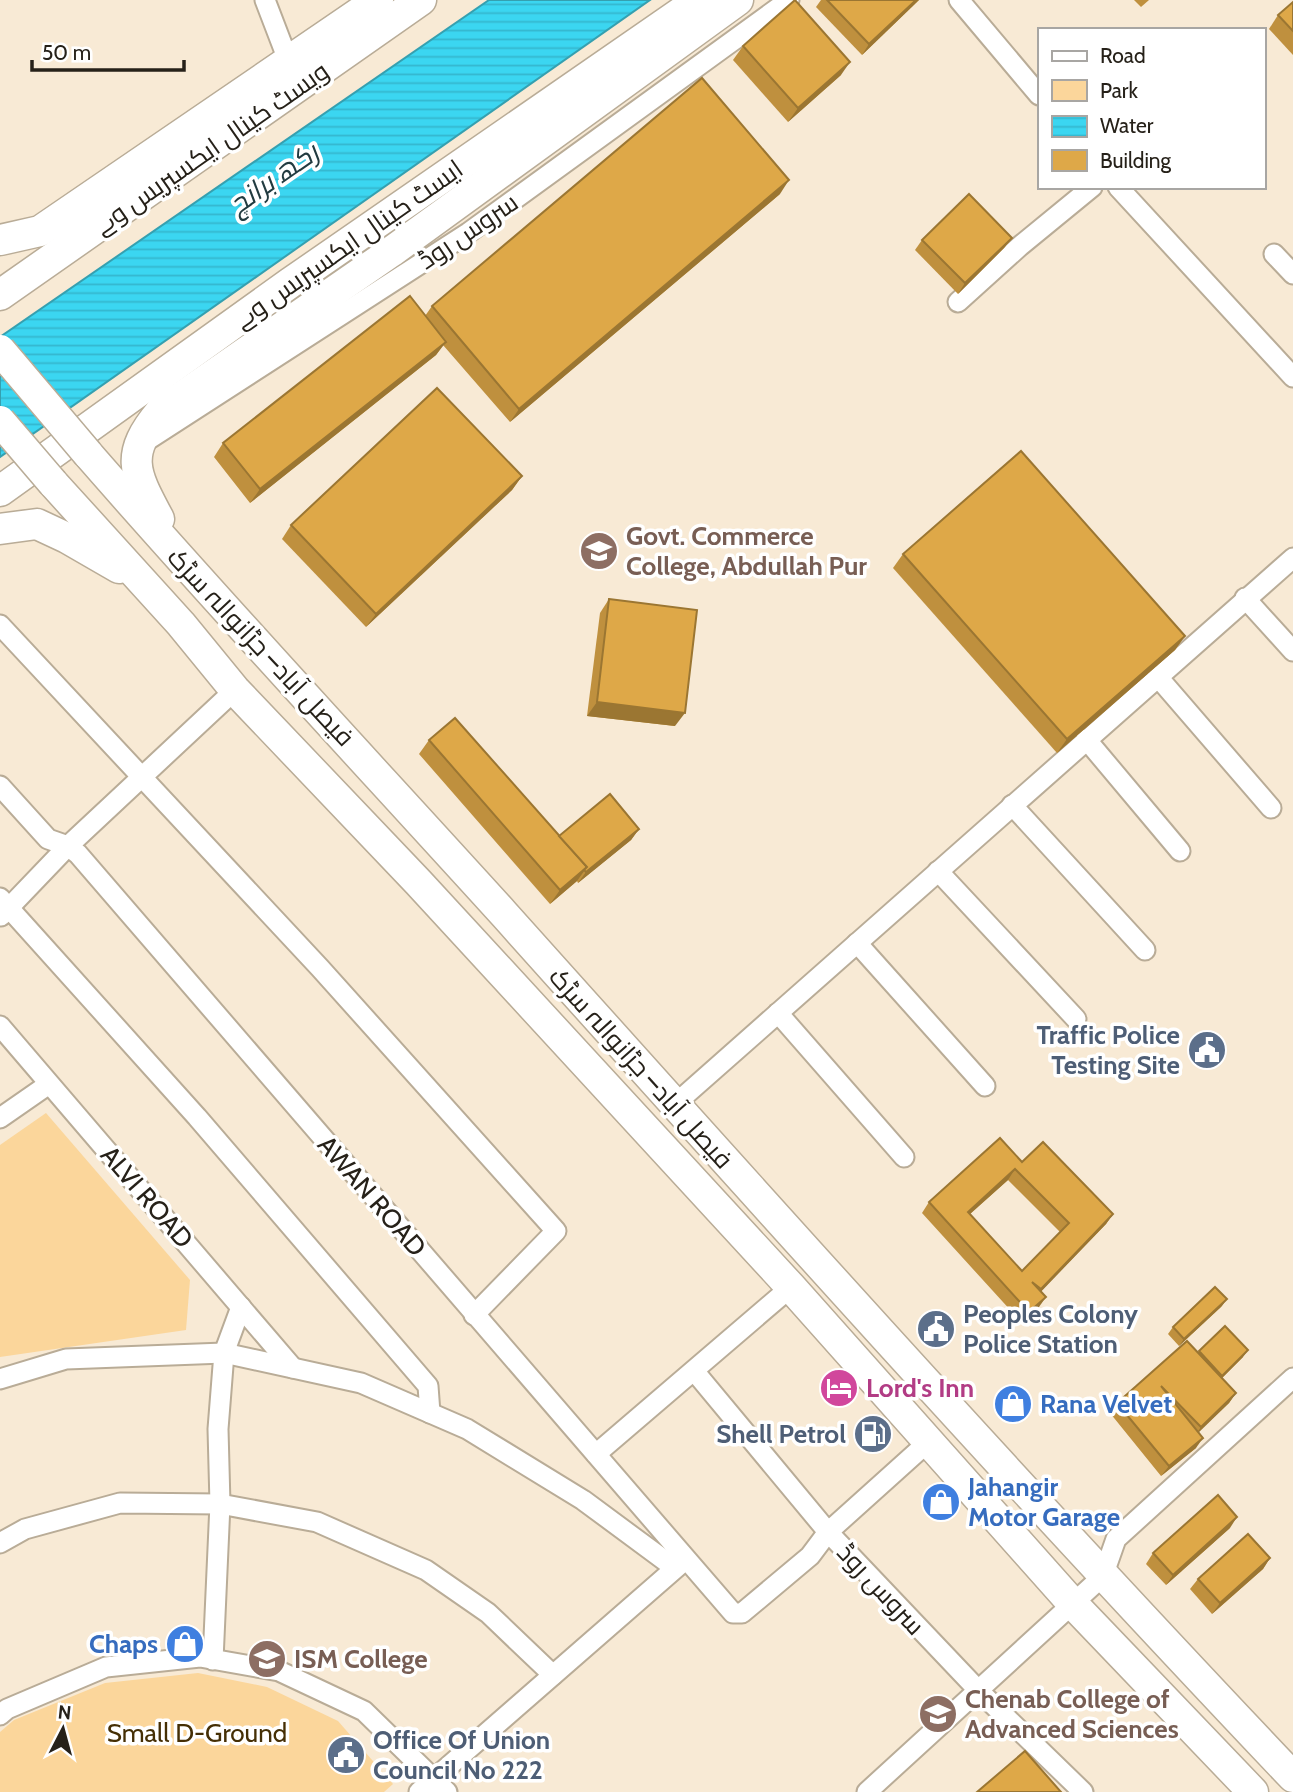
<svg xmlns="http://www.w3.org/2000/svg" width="1293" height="1792" font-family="Cabin,Cairo,sans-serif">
<defs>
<pattern id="water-rules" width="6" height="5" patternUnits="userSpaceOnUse" patternTransform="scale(1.75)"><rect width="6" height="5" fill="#3bd6f1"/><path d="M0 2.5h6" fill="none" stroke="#34b7ce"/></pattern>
</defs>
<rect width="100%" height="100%" fill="#f8ead5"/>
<g fill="#fbd69b">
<path d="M 46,1113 L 190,1280 L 186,1330 L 0,1357 L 0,1145 Z"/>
<path d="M 198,1673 L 267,1687 L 338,1721 L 393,1784 L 384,1792 L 0,1792 L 0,1732 L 14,1720 L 105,1683 Z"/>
</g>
<path fill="url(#water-rules)" stroke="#35a0b0" stroke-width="2" d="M 489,0 L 650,0 L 0,457 L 0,337 Z"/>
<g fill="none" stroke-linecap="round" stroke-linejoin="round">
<defs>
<g id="street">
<path d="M 265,0 L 288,60"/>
<path d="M 959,0 L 1039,95"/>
<path d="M 1118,187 L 1293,377"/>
<path d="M 1274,254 L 1293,274"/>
<path d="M 958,302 L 1020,246 L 1092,187"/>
<path d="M 146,441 L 468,233 L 789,0"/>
<path d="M 1245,598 L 1293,651"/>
<path d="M 0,625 L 320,968 L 556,1231 L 474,1315"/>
<path d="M 1157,676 L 1271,808"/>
<path d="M 1086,739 L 1180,851"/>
<path d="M 0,786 L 48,839 L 68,846 L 78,854 L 733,1613 L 742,1613 L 810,1556 L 828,1532 L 927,1443"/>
<path d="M 1012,805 L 1145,950"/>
<path d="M 938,871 L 1076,1019"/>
<path d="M 0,898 L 197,1117 L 428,1386 L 430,1413"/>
<path d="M 1,916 L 68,846 L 235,690"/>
<path d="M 857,943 L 985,1086"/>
<path d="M 778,1013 L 904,1157"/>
<path d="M 0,1026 L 293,1368"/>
<path d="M 674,1105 L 1293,558"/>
<path d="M 0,1118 L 49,1084"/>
<path d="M 695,1372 L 828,1532 L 979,1691 L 1083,1792"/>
<path d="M 0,1379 L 66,1359 L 224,1353 L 361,1383 L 467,1429 L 583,1500 L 675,1568"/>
<path d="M 596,1454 L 791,1287"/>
<path d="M 0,1543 L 25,1529 L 120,1503 L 220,1504 L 317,1522 L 426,1570 L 488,1613 L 553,1675"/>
<path d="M 213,1660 L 220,1504 L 218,1429 L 224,1353 L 241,1307"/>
<path d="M 0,1715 L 7,1709 L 106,1667 L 200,1657 L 279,1671 L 364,1711 L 447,1792"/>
<path d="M 419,1792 L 685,1560"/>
<path d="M 867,1792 L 1103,1576 L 1116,1539 L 1293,1378"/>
</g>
<g id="primary">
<path d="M 0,240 L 40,231 L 378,0"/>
<path d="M 0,295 L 421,0"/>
<path d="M 88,454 C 224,610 365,761 504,914 C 764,1204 1024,1494 1293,1777"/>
<path d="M 53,483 L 181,624 L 235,690 L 418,882 L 791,1287 L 1073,1604 L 1253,1792"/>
<path d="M 0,491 L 290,283 L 699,0"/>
<path d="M 159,519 C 134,472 124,455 161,411 L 391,252 L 738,0"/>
<path d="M 0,529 L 37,524 L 67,538 L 119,568"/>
</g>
</defs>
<use href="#street" stroke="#b9ac97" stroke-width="23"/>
<use href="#primary" stroke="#b9ac97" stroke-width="33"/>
<use href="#street" stroke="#fff" stroke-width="19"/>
<use href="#primary" stroke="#fff" stroke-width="30"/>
<defs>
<g id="primary-bridge">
<path d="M 0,350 L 88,454"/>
<path d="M 0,421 L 53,483"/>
</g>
</defs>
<use href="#primary-bridge" stroke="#b9ac97" stroke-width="33" stroke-linecap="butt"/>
<use href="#primary-bridge" stroke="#fff" stroke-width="30"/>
</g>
<g fill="#bf903e" fill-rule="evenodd">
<path d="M 821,0 L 919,0 L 862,55 L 816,7 Z"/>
<path d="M 1134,0 L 1149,0 L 1141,7 Z"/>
<path d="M 1293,2 L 1293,55 L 1269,29 L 1278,15 Z"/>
<path d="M 743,46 L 841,75 L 788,122 L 733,60 Z"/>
<path d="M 780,194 L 510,422 L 443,345 L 436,355 L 250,503 L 214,457 L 223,443 L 425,316 L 432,306 Z"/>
<path d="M 1012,238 L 1004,248 L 958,294 L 915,250 L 922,240 Z"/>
<path d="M 522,476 L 512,490 L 366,627 L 282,539 L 291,525 Z"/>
<path d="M 903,554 L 1185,636 L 1175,650 L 1057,753 L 893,568 Z"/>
<path d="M 609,599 L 675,726 L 587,716 L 600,613 Z"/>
<path d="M 429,740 L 559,836 L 639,829 L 631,840 L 578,883 L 577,881 L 550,904 L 419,754 Z"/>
<path d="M 1022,1162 L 1113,1214 L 1106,1224 L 1041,1291 L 1039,1307 L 1022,1323 L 922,1213 L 929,1202 ZM 1008,1180 L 1060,1232 L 1022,1271 L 970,1214 Z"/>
<path d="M 1222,1306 L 1179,1346 L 1168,1334 L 1173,1327 Z"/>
<path d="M 1225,1326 L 1243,1357 L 1222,1378 L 1236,1393 L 1229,1403 L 1198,1432 L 1196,1448 L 1161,1476 L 1110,1413 L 1117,1403 L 1198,1353 Z"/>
<path d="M 1230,1528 L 1166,1585 L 1146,1564 L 1153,1553 Z"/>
<path d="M 1270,1558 L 1263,1569 L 1212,1614 L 1190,1589 L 1198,1579 Z"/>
</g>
<g fill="#9b7632">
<path d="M 916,0 L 919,0 L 862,55 L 869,44 Z"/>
<path d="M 850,62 L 841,75 L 788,122 L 798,108 Z"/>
<path d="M 789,180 L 780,194 L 510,422 L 519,409 Z"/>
<path d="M 1012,238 L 1004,248 L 958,294 L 965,283 Z"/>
<path d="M 446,342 L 436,355 L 250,503 L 260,489 Z"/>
<path d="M 522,476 L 512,490 L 366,627 L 376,614 Z"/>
<path d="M 1185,636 L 1175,650 L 1057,753 L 1067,739 Z"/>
<path d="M 597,702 L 685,713 L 675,726 L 587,716 Z"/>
<path d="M 639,829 L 631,840 L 578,883 L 586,872 Z"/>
<path d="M 587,867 L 577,881 L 550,904 L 560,890 Z"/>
<path d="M 1015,1169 L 1008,1180 L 961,1222 L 968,1212 Z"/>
<path d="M 1113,1214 L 1106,1224 L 1034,1299 L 1041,1289 Z"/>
<path d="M 1046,1297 L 1039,1307 L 1022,1323 L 1029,1312 Z"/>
<path d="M 1227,1299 L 1222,1306 L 1179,1346 L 1184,1339 Z"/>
<path d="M 1248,1350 L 1243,1357 L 1217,1383 L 1222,1376 Z"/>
<path d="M 1236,1393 L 1229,1403 L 1194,1437 L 1201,1427 Z"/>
<path d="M 1203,1438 L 1196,1448 L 1161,1476 L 1169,1466 Z"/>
<path d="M 1237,1517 L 1230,1528 L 1166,1585 L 1173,1575 Z"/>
<path d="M 1270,1558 L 1263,1569 L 1212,1614 L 1220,1603 Z"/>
</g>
<g fill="#dea848" stroke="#9b7632" stroke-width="2" fill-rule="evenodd">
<path d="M 795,0 L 850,62 L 798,108 L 743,46 Z"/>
<path d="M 827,0 L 916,0 L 869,44 Z"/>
<path d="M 1293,2 L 1293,31 L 1278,15 Z"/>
<path d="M 702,78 L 789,180 L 519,409 L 432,306 Z"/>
<path d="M 969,194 L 1012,238 L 965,283 L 922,240 Z"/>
<path d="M 410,296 L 446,342 L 260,489 L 223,443 Z"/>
<path d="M 437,388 L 522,476 L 376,614 L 291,525 Z"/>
<path d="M 1021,451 L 1185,636 L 1067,739 L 903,554 Z"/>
<path d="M 609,599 L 697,610 L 685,713 L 597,702 Z"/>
<path d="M 455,718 L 587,867 L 560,890 L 429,740 Z"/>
<path d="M 610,794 L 639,829 L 586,872 L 584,870 L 587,867 L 559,836 Z"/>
<path d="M 1000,1138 L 1022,1162 L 1043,1142 L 1113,1214 L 1041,1289 L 1032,1282 L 1046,1297 L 1029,1312 L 929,1202 ZM 1015,1169 L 1069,1223 L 1022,1271 L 968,1212 Z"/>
<path d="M 1215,1287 L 1227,1299 L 1184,1339 L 1173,1327 Z"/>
<path d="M 1225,1326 L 1248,1350 L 1222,1376 L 1199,1351 Z"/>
<path d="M 1187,1341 L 1236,1393 L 1201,1427 L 1161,1386 L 1203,1438 L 1169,1466 L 1117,1403 Z"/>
<path d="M 1218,1495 L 1237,1517 L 1173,1575 L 1153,1553 Z"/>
<path d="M 1248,1534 L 1270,1558 L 1220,1603 L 1198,1579 Z"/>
<path d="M 1025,1751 L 1061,1792 L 977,1792 Z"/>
</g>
<defs>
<symbol id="university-disc" viewBox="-11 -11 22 22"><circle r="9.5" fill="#8d6e63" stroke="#fff"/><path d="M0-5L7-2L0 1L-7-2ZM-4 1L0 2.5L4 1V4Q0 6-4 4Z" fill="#fff"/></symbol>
<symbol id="civic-disc" viewBox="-11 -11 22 22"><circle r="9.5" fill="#5c6f8a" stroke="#fff"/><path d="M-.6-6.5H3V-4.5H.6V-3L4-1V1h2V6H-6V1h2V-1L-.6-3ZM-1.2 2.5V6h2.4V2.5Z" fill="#fff"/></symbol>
<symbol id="hotel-disc" viewBox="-11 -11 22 22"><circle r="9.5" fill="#d1479c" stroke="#fff"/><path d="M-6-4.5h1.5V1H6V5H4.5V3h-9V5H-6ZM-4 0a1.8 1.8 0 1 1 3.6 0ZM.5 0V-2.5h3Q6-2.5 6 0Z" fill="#fff"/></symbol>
<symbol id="shop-disc" viewBox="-11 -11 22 22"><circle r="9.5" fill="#3f7fe0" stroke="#fff"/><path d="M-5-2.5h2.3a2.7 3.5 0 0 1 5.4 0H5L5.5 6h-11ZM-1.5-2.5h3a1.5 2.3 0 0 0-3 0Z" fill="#fff"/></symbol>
<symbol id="fuel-disc" viewBox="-11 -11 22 22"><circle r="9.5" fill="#5c6f8a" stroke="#fff"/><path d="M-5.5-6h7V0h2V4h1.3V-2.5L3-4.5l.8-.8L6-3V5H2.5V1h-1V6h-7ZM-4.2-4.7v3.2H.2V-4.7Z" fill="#fff"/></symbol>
</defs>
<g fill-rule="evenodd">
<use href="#university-disc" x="577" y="529" width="44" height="44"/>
<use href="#civic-disc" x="1185" y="1028" width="44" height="44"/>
<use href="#civic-disc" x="914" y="1307" width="44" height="44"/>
<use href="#hotel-disc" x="817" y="1366" width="44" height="44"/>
<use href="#shop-disc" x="991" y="1382" width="44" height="44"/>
<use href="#fuel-disc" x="851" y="1412" width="44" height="44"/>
<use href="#shop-disc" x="919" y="1480" width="44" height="44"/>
<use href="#shop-disc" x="163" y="1622" width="44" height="44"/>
<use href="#university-disc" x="245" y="1637" width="44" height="44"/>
<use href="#university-disc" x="916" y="1692" width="44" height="44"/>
<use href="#civic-disc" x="324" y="1733" width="44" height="44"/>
</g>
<g text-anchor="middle" stroke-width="7" stroke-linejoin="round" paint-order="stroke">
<g font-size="26" fill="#262119" stroke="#fff">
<text transform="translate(211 148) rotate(-35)" y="9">ویسٹ کینال ایکسپریس وے</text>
<text transform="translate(468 231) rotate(-34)" y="9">سروس روڈ</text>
<text transform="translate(348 244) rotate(-35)" y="9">ایسٹ کینال ایکسپریس وے</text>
<text transform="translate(261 647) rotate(47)" y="9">فیصل آباد– جڑانوالہ سڑک</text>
<text transform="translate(641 1068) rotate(48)" y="9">فیصل آباد– جڑانوالہ سڑک</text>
<text transform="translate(372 1196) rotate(49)" y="9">AWAN ROAD</text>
<text transform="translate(147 1197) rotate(49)" y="9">ALVI ROAD</text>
<text transform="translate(881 1589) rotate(47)" y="9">سروس روڈ</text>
</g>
<g font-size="26" font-weight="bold" fill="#785e54" stroke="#fff" text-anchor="start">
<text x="626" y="545">Govt. Commerce<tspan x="626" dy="30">College, Abdullah Pur</tspan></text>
<text x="294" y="1668">ISM College</text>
<text x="965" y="1708">Chenab College of<tspan x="965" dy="30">Advanced Sciences</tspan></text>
</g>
<g font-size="26" font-weight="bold" fill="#4e5e75" stroke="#fff" text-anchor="end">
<text x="1180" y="1044">Traffic Police<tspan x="1180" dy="30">Testing Site</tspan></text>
<text x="963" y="1323" text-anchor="start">Peoples Colony<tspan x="963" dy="30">Police Station</tspan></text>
<text x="846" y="1443">Shell Petrol</text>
<text x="373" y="1749" text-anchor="start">Office Of Union<tspan x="373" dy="30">Council No 222</tspan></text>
</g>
<g font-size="26" font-weight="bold" fill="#b23c85" stroke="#fff" text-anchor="start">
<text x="866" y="1397">Lord's Inn</text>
</g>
<g font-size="26" font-weight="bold" fill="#366cbe" stroke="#fff" text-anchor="start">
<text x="1040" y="1413">Rana Velvet</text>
<text x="968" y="1496">Jahangir<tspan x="968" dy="30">Motor Garage</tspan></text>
<text x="158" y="1653" text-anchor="end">Chaps</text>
</g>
<g font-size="26" fill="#452f05" stroke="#fff">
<text x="197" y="1742">Small D-Ground</text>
</g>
<g font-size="28" font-style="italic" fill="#223b40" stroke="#fff">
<text transform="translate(273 178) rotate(-35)" y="10">رکھ برانچ</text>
</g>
</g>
<rect x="1038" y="28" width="228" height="161" fill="#ffffff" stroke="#a8a6a3" stroke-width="2"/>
<rect x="1052" y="51" width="35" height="10" fill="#ffffff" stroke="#a8a6a3" stroke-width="2"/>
<text x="1100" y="63" font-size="21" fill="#262119">Road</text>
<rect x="1052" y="80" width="35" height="21" fill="#fbd69b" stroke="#a8a6a3" stroke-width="2"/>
<text x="1100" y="98" font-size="21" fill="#262119">Park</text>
<rect x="1052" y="116" width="35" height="21" fill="url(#water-rules)" stroke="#a8a6a3" stroke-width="2"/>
<text x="1100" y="133" font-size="21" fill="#262119">Water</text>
<rect x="1052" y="150" width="35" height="21" fill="#dea848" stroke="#a8a6a3" stroke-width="2"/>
<text x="1100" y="168" font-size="21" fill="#262119">Building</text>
<g transform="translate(63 1729) rotate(6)" stroke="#ffffff" stroke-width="5" paint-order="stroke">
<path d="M0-5L12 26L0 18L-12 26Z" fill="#262119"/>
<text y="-10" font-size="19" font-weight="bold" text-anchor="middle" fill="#262119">N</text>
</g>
<path d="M32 60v10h152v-10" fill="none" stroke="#262119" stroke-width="3.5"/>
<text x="42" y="60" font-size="21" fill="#262119" stroke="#ffffff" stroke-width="5" paint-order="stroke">50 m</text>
</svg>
